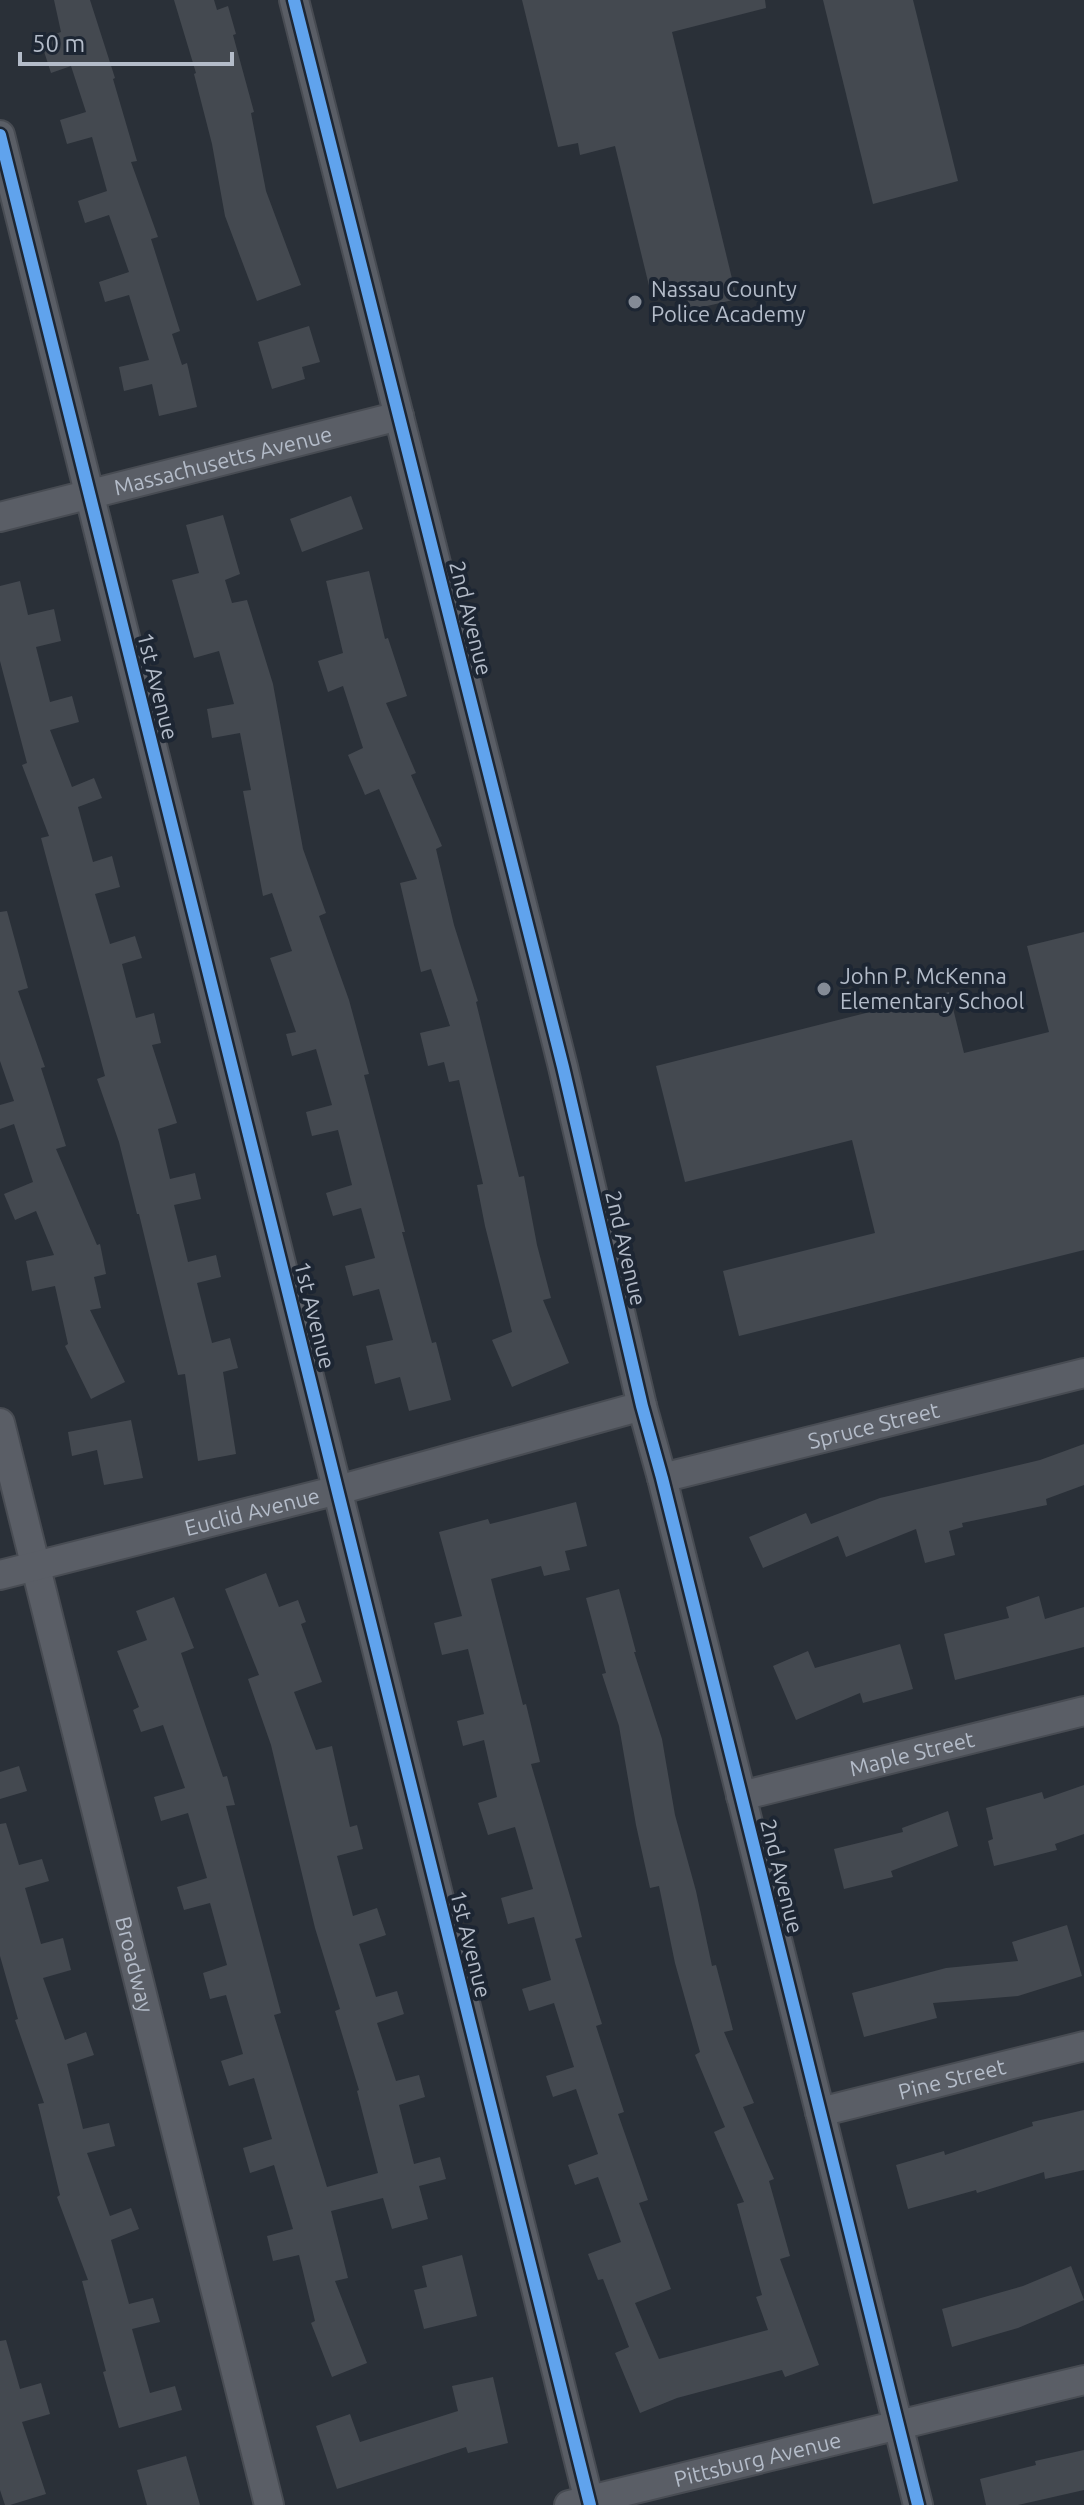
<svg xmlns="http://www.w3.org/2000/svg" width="1084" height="2505" font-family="Ubuntu,sans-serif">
<rect width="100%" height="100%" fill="#2a3038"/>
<g fill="#444950">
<path d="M 54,0 L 90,0 L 115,78 L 113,79 L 137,161 L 131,162 L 158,237 L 151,239 L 180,331 L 172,334 L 182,365 L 187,363 L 197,407 L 159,416 L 152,384 L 124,391 L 119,367 L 149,360 L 129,295 L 105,302 L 99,282 L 129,272 L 109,215 L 85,223 L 78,201 L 107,191 L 92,137 L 67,144 L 60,120 L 86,112 L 71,66 L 51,73 L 40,39 L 61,32 Z"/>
<path d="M 174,0 L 214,0 L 217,10 L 228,6 L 236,34 L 233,35 L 254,112 L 251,113 L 266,191 L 301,285 L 257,301 L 225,216 L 212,144 L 194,74 L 196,73 Z"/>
<path d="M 522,0 L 765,0 L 766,8 L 672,32 L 737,299 L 690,310 L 684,286 L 651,294 L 615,146 L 580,155 L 578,143 L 558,147 Z"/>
<path d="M 823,0 L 913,0 L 958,181 L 873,204 Z"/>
<path d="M 309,326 L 320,362 L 302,367 L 305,379 L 272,389 L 258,342 Z"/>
<path d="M 351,496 L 363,529 L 302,552 L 290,519 Z"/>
<path d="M 223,515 L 240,574 L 225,580 L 232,603 L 247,600 L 273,684 L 303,849 L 326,913 L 319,916 L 349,1000 L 369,1074 L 364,1075 L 405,1232 L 402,1232 L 432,1343 L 436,1342 L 451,1400 L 409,1411 L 400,1377 L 375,1384 L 366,1346 L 393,1340 L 379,1289 L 353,1296 L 345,1266 L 375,1258 L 361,1208 L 333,1216 L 326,1193 L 352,1185 L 338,1130 L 312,1136 L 306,1112 L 332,1105 L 316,1049 L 292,1056 L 286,1034 L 296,1032 L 270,958 L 292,951 L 272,893 L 263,896 L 243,791 L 251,790 L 240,733 L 212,738 L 207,709 L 234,704 L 219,651 L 194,658 L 172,580 L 199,573 L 186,525 Z"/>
<path d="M 369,571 L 385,639 L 388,638 L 407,696 L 386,703 L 416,773 L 411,775 L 442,846 L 436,849 L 454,925 L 478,1001 L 476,1002 L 519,1177 L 524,1176 L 537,1245 L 551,1298 L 543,1300 L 569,1363 L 512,1387 L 492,1340 L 512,1332 L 485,1226 L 477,1185 L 483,1184 L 459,1080 L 449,1082 L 444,1062 L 428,1066 L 420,1033 L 450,1026 L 431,969 L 421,972 L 400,883 L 417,879 L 379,789 L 365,795 L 348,755 L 363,748 L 343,686 L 328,692 L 318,661 L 343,653 L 326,581 Z"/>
<path d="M 20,581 L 28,615 L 54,609 L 61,641 L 36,647 L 50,702 L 72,696 L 79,722 L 50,730 L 72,787 L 94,778 L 102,798 L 78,807 L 93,862 L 112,856 L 120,887 L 95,894 L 110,944 L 135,936 L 142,958 L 122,964 L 136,1018 L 154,1013 L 161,1043 L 152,1045 L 177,1123 L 158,1129 L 170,1179 L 195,1173 L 201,1199 L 174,1205 L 188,1262 L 216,1255 L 221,1277 L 197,1283 L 212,1343 L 230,1338 L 238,1368 L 223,1372 L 236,1454 L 198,1461 L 185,1374 L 178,1375 L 139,1214 L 137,1214 L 119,1142 L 97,1079 L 105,1076 L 41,838 L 49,836 L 22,765 L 27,763 L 0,661 L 0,586 Z"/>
<path d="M 7,911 L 28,988 L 18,991 L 45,1067 L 41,1068 L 66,1146 L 56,1149 L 97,1245 L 100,1244 L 106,1274 L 94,1277 L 101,1308 L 90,1310 L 125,1382 L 91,1399 L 65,1346 L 68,1344 L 55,1286 L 32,1291 L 26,1261 L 54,1255 L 36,1211 L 15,1220 L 4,1194 L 33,1182 L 14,1124 L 0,1129 L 0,1105 L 14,1101 L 0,1061 L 0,912 Z"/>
<path d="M 1084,932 L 1084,1250 L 739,1336 L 723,1271 L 875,1233 L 852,1140 L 685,1182 L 656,1066 L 949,992 L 964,1053 L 1049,1032 L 1027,946 Z"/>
<path d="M 131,1420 L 143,1478 L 104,1485 L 97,1450 L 72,1456 L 68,1432 Z"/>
<path d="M 1084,1444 L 1084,1485 L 1046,1499 L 1047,1505 L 962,1523 L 963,1527 L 949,1531 L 955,1555 L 925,1563 L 916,1529 L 846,1557 L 838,1536 L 763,1568 L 749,1537 L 806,1513 L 811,1524 L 880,1498 L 1040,1460 Z"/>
<path d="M 576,1502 L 587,1546 L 565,1551 L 570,1570 L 544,1576 L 541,1566 L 491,1579 L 523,1705 L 526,1704 L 540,1762 L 531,1764 L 582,1937 L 575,1939 L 602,2024 L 596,2026 L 624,2112 L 618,2114 L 648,2200 L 639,2203 L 671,2289 L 635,2303 L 659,2359 L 768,2330 L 756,2297 L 762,2295 L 737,2204 L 744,2202 L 714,2132 L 725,2127 L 695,2055 L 700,2052 L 675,1963 L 659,1886 L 650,1888 L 636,1825 L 619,1726 L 602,1674 L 606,1673 L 586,1598 L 619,1589 L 636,1652 L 634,1652 L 662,1739 L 675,1815 L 696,1891 L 712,1966 L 716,1965 L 733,2030 L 724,2032 L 754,2103 L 743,2107 L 774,2179 L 769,2181 L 790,2256 L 780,2259 L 819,2365 L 785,2377 L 782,2370 L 677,2398 L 640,2413 L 615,2353 L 629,2347 L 603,2279 L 598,2280 L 588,2254 L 621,2242 L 598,2177 L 575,2185 L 568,2165 L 598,2154 L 576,2089 L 553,2097 L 546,2076 L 574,2067 L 554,2003 L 529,2011 L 522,1989 L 551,1980 L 534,1917 L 508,1924 L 501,1898 L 533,1889 L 515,1827 L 488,1835 L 478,1803 L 497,1797 L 484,1740 L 463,1746 L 457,1721 L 484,1714 L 468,1649 L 442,1655 L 434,1623 L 462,1616 L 439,1532 L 488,1519 L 490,1524 Z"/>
<path d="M 266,1573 L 279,1607 L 298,1600 L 306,1622 L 301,1624 L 322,1682 L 294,1692 L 316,1750 L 332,1746 L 350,1827 L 357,1825 L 363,1849 L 337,1856 L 353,1916 L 377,1908 L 386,1935 L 359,1944 L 376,1997 L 397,1991 L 404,2014 L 377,2023 L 396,2081 L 419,2075 L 425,2097 L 399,2105 L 414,2164 L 440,2157 L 446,2179 L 419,2186 L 428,2219 L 392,2229 L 383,2198 L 331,2211 L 348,2278 L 335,2281 L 367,2363 L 332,2377 L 311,2323 L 315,2321 L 299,2255 L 273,2261 L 267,2236 L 293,2229 L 274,2165 L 250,2173 L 243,2148 L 272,2139 L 254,2078 L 229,2086 L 221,2061 L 243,2054 L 226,1995 L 210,1999 L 203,1973 L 227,1965 L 210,1903 L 184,1910 L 177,1887 L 207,1878 L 188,1813 L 161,1821 L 154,1797 L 185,1788 L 163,1725 L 141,1732 L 133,1710 L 139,1707 L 117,1651 L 147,1640 L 136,1611 L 174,1597 L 194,1648 L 181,1653 L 223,1777 L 227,1776 L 235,1805 L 226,1806 L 281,2013 L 274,2015 L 327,2187 L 378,2173 L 357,2091 L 359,2090 L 335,2011 L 340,2009 L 315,1928 L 271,1745 L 248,1679 L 259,1675 L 225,1589 Z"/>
<path d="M 1039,1596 L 1045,1619 L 1084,1607 L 1084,1647 L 955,1680 L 944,1634 L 1009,1618 L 1006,1607 Z"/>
<path d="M 900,1644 L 913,1689 L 863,1703 L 860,1693 L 796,1720 L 773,1666 L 808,1651 L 815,1668 Z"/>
<path d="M 19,1766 L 27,1791 L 0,1799 L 0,1772 Z"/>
<path d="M 1084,1785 L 1084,1834 L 1055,1844 L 1057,1850 L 994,1866 L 988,1841 L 993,1839 L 986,1808 L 1042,1792 L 1044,1799 Z"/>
<path d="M 948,1811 L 958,1846 L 891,1871 L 893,1877 L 844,1889 L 834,1849 L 903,1832 L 902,1828 Z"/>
<path d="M 6,1823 L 19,1865 L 42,1859 L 49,1881 L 25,1888 L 41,1944 L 63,1938 L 71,1970 L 43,1978 L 65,2040 L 86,2032 L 94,2055 L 67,2064 L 83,2129 L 109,2123 L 115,2146 L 87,2153 L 110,2216 L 131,2208 L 139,2229 L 111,2240 L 129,2304 L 153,2298 L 160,2322 L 132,2329 L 150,2393 L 175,2386 L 182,2410 L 119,2428 L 103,2372 L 106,2371 L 82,2281 L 88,2280 L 57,2197 L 60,2195 L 38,2104 L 44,2103 L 15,2020 L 18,2019 L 0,1956 L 0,1824 Z"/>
<path d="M 1067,1925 L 1082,1976 L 1018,1996 L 933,2003 L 937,2018 L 864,2037 L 852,1993 L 946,1968 L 1018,1961 L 1012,1942 Z"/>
<path d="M 1084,2110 L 1084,2170 L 1045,2179 L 1044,2172 L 977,2193 L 976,2190 L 908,2209 L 896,2165 L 944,2151 L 945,2155 L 1033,2126 L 1032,2122 Z"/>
<path d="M 462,2255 L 477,2316 L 424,2329 L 414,2290 L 427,2287 L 422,2266 Z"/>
<path d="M 1071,2266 L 1084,2300 L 1018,2328 L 952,2347 L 942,2309 L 1023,2286 Z"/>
<path d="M 6,2340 L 20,2389 L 41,2383 L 50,2414 L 22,2422 L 46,2494 L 10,2505 L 5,2505 L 0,2490 L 0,2341 Z"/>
<path d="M 493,2377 L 508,2443 L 468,2453 L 466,2447 L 337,2489 L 316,2426 L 350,2414 L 360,2442 L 458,2411 L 452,2386 Z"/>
<path d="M 1084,2450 L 1084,2490 L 1018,2505 L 986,2505 L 980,2479 L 1036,2465 L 1035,2461 Z"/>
<path d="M 186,2456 L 200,2505 L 147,2505 L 137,2470 Z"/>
</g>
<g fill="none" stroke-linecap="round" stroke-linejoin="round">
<defs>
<g id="minor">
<path d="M 294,0 L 563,1067 L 642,1406 L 662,1478 L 918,2505"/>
<path d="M 0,135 L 590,2505"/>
<path id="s1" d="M 0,517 L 399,416"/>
<path id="s2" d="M 0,1423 L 269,2505"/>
<path id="s3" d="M 662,1478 L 1084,1373"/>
<path id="s4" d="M 0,1575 L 338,1490 L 642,1406"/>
<path id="s5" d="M 741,1796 L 1084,1711"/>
<path id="s6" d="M 820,2112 L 1084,2046"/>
<path id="s7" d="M 569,2505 L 1084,2380"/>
</g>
</defs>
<use href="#minor" stroke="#484c53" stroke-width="32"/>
<use href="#minor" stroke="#5a5e66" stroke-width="28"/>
<defs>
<g id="cycleway">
<path d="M 294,0 L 563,1067 L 642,1406 L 662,1478 L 918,2505"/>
<path d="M 0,135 L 590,2505"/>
</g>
</defs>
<use href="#cycleway" stroke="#1d2633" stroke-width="17"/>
<use href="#cycleway" stroke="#60a3ed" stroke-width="12"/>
</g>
<g fill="#848b96" stroke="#1d2633" stroke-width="3">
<circle cx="635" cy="302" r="8"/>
<circle cx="824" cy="989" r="8"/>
</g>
<g text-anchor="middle" stroke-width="8" stroke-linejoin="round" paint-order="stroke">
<g font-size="22" fill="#b4bcc9" stroke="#1d2633" text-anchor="start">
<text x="651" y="297">Nassau County<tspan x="651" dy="25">Police Academy</tspan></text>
<text x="840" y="984">John P. McKenna<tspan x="840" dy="25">Elementary School</tspan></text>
</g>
<g font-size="22" fill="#b4bcc9" stroke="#1d2633">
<text dy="8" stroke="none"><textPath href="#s1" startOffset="230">Massachusetts Avenue</textPath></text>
<text transform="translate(471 618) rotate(76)" y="8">2nd Avenue</text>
<text transform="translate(158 686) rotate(76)" y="8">1st Avenue</text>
<text transform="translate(626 1248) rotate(77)" y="8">2nd Avenue</text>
<text transform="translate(315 1315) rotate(76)" y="8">1st Avenue</text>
<text dy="8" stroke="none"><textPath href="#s3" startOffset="218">Spruce Street</textPath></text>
<text dy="8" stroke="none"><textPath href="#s4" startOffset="260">Euclid Avenue</textPath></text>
<text dy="8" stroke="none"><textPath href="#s5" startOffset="176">Maple Street</textPath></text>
<text transform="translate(782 1876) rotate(76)" y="8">2nd Avenue</text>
<text transform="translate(471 1944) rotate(76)" y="8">1st Avenue</text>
<text dy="8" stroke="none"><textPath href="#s2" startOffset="558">Broadway</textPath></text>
<text dy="8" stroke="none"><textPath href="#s6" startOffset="136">Pine Street</textPath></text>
<text dy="8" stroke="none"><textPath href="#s7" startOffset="194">Pittsburg Avenue</textPath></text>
</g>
</g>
<path d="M20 52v12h212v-12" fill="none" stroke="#b4bcc9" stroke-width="4"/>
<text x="32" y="52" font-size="24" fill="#b4bcc9" stroke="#1d2633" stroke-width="6" paint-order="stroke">50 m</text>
</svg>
